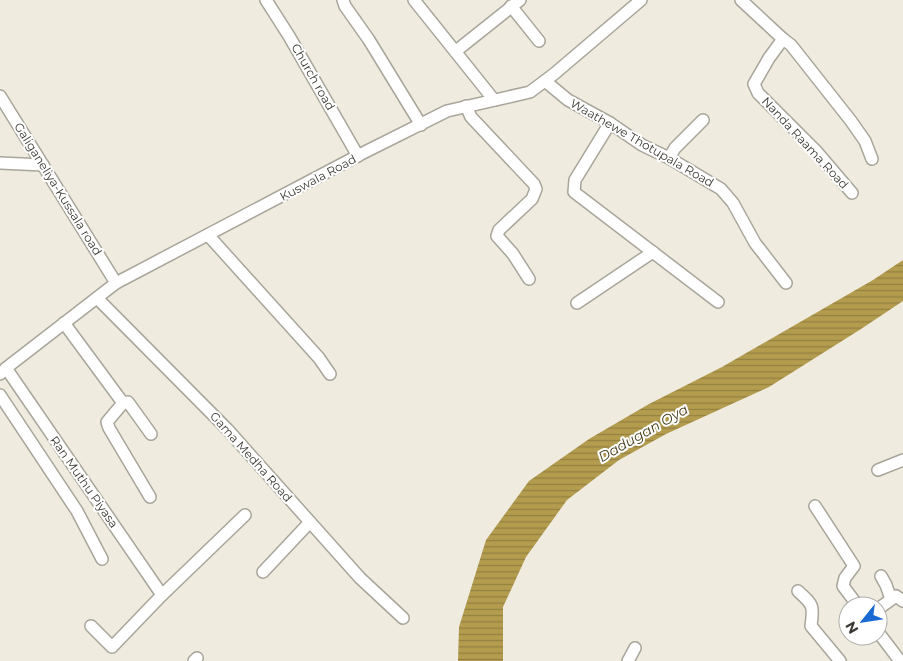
<svg xmlns="http://www.w3.org/2000/svg" width="903" height="661" font-family="Montserrat,sans-serif">
<defs>
<pattern id="water-rules" width="6" height="5" patternUnits="userSpaceOnUse" patternTransform="scale(1.25)"><rect width="6" height="5" fill="#b39c4d"/><path d="M0 2.5h6" fill="none" stroke="#938041"/></pattern>
</defs>
<rect width="100%" height="100%" fill="#efebdf"/>
<path fill="url(#water-rules)" d="M 903,260 L 903,301 L 861,329 L 769,387 L 666,434 L 619,460 L 567,500 L 526,557 L 503,607 L 503,661 L 458,661 L 459,627 L 486,540 L 529,481 L 589,439 L 649,404 L 722,367 L 873,280 Z"/>
<g fill="none" stroke-linecap="round" stroke-linejoin="round">
<defs>
<g id="minor">
<path d="M 266,0 L 289,36 L 358,156"/>
<path d="M 343,0 L 345,6 L 369,40 L 421,125"/>
<path d="M 414,0 L 494,100"/>
<path d="M 741,0 L 783,39 L 769,58 L 754,84 L 758,93 L 817,152 L 852,193"/>
<path d="M 511,6 L 539,41"/>
<path d="M 783,39 L 791,45 L 851,121 L 865,141 L 872,159"/>
<path d="M 456,51 L 520,0"/>
<path d="M 545,81 L 568,100 L 610,123 L 642,145 L 669,158 L 721,189 L 733,203 L 755,243 L 786,283"/>
<path d="M 0,96 L 116,283"/>
<path d="M 466,106 L 471,117 L 534,184 L 536,189 L 532,199 L 499,230 L 497,236 L 513,254 L 529,279"/>
<path d="M 610,123 L 575,180 L 574,192 L 718,302"/>
<path d="M 669,158 L 675,148 L 703,120"/>
<path d="M 0,163 L 43,165"/>
<path d="M 208,235 L 319,358 L 330,374"/>
<path d="M 97,298 L 228,430 L 360,578 L 403,618"/>
<path d="M 577,303 L 653,252"/>
<path d="M 64,323 L 123,403 L 128,402 L 151,434"/>
<path d="M 6,368 L 162,595"/>
<path d="M 0,374 L 10,365 L 116,283 L 363,153 L 447,111 L 530,92 L 554,74 L 641,0"/>
<path d="M 0,395 L 77,511 L 102,559"/>
<path d="M 123,403 L 107,422 L 109,428 L 150,497"/>
<path d="M 878,470 L 903,460"/>
<path d="M 815,506 L 854,566 L 845,578 L 843,586 L 858,606"/>
<path d="M 263,572 L 310,522"/>
<path d="M 881,576 L 886,585 L 891,599"/>
<path d="M 798,591 C 813,605 814,605 811,626 L 840,661"/>
<path d="M 878,609 L 896,596 L 903,601"/>
<path d="M 91,626 L 112,647 L 162,595 L 245,515"/>
<path d="M 878,632 L 900,661"/>
<path d="M 194,661 L 197,658"/>
<path d="M 628,661 L 635,648"/>
</g>
</defs>
<use href="#minor" stroke="#a8a59a" stroke-width="14"/>
<use href="#minor" stroke="#fff" stroke-width="11"/>
</g>
<g text-anchor="middle" stroke-width="4" stroke-linejoin="round" paint-order="stroke">
<g font-size="12" fill="#3b3a35" stroke="#fff">
<text transform="translate(313 77) rotate(60)" y="4">Church road</text>
<text transform="translate(642 143) rotate(30)" y="4">Waathewe Thotupala Road</text>
<text transform="translate(805 143) rotate(47)" y="4">Nanda Raama Road</text>
<text transform="translate(318 178) rotate(-28)" y="4">Kuswala Road</text>
<text transform="translate(58 189) rotate(58)" y="4">Galiganeliya-Kussala road</text>
<text transform="translate(251 457) rotate(48)" y="4">Gama Medha Road</text>
<text transform="translate(84 482) rotate(55)" y="4">Ran Muthu Piyasa</text>
</g>
<g font-size="14" font-style="italic" fill="#463b19" stroke="#fff">
<text transform="translate(643 433) rotate(-30)" y="5">Dadugan Oya</text>
</g>
</g>
<g transform="translate(863 621) rotate(240)"><circle r="24" fill="#ffffff" stroke="#b1b0ae"/>
<path d="M0-4L9 19L0 12L-9 19Z" fill="#1a6ad4"/>
<text y="-8" font-size="14" font-weight="bold" text-anchor="middle" fill="#3b3a35">N</text>
</g>
</svg>
